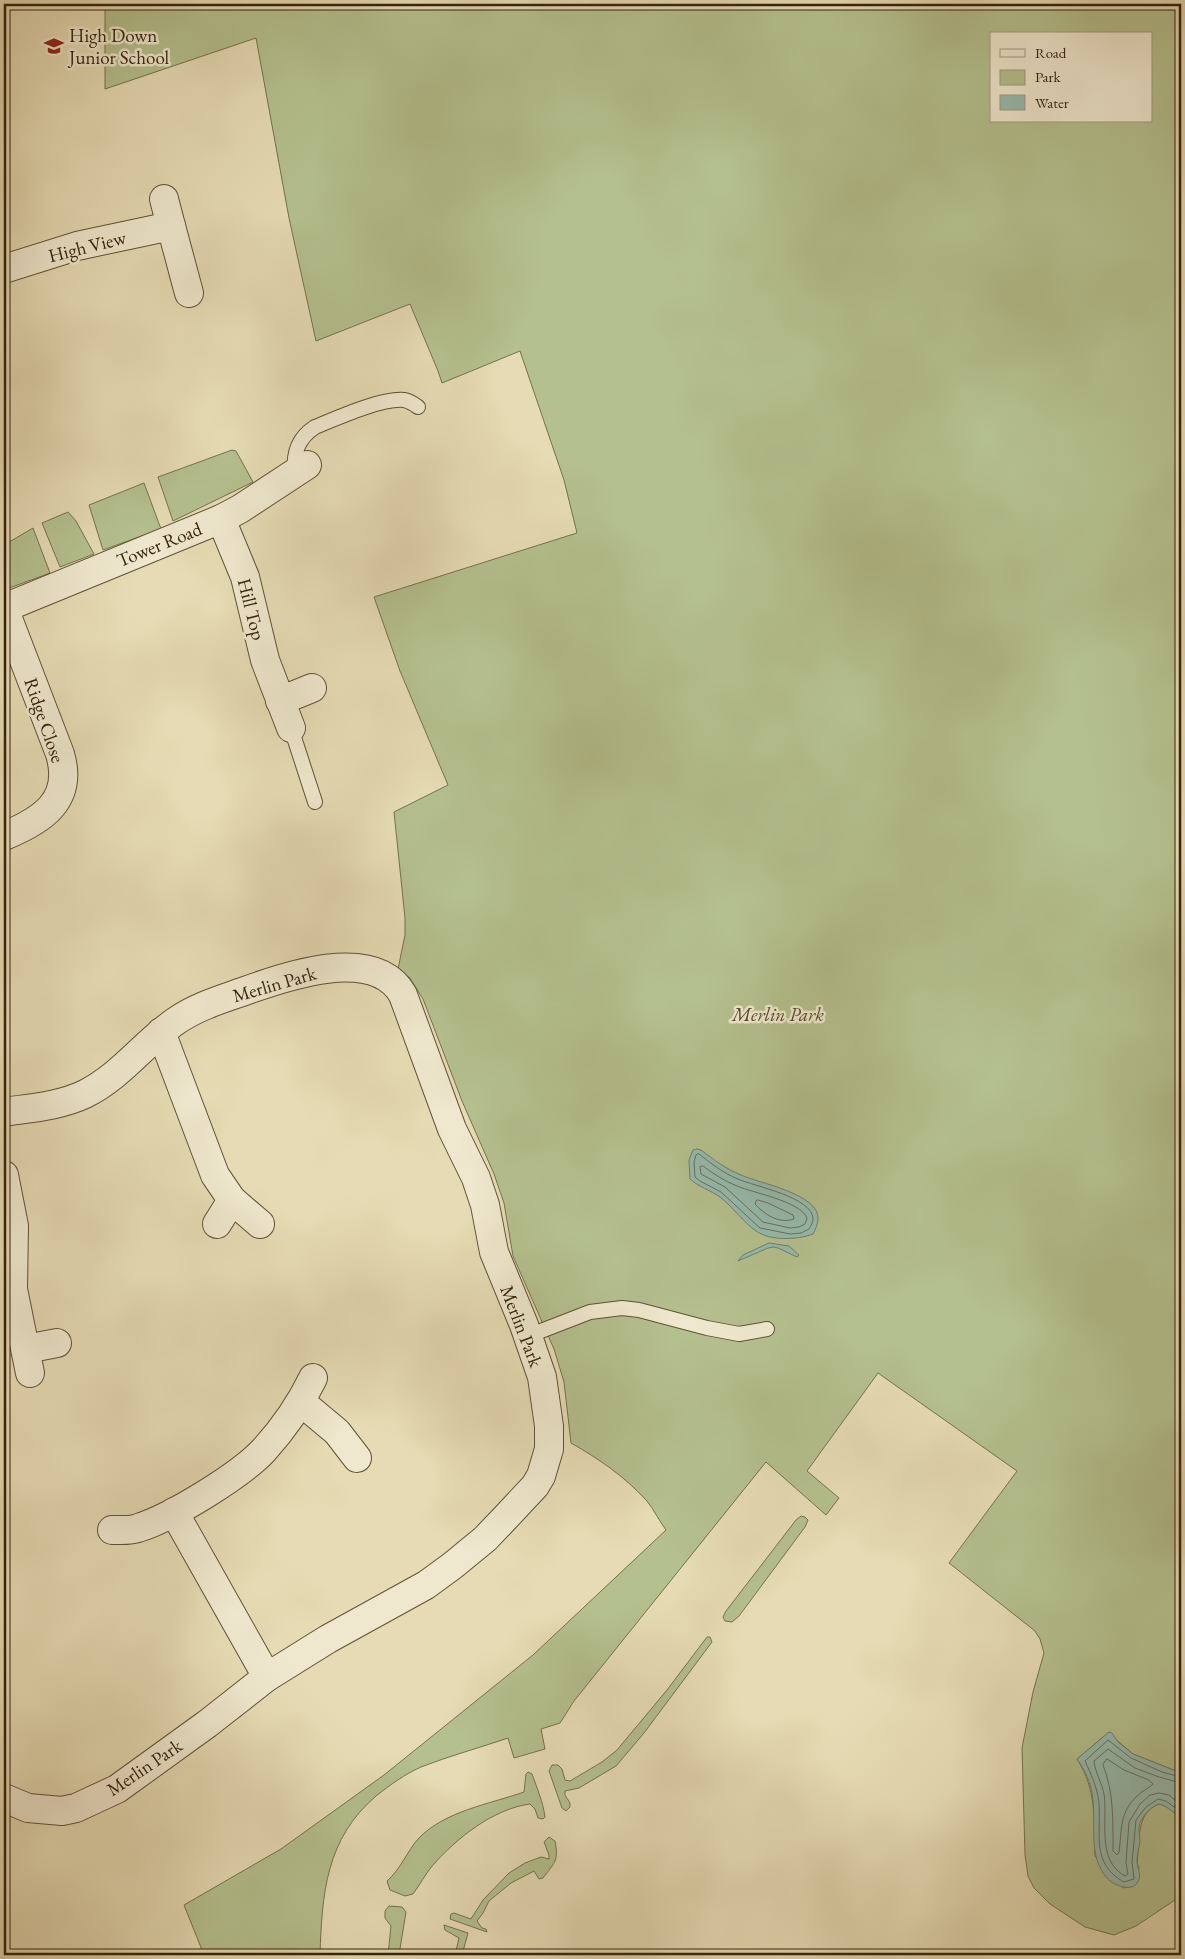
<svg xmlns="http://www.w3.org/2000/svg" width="1185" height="1959" font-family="'EB Garamond',serif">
<rect width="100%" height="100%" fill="#e6dbb4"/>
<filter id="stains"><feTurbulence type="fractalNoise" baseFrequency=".004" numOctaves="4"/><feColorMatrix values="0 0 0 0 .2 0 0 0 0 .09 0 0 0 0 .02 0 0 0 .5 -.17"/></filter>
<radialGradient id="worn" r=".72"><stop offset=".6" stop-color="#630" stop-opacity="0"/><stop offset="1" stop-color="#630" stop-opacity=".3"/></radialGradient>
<g fill="#b4c08e" stroke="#74724e" fill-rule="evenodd">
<path d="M 105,4 L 1181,4 L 1181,1773 L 1133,1754 L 1113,1737 L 1103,1737 L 1077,1759 C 1097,1790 1094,1821 1095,1856 L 1123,1888 L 1133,1886 L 1139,1868 L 1137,1863 C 1140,1842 1135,1813 1159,1804 C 1168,1806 1173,1813 1181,1817 L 1181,1896 L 1136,1926 L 1114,1935 L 1085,1927 L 1050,1904 L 1034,1888 L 1028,1876 L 1025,1855 L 1022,1748 L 1033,1692 L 1044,1653 L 1040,1639 L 1035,1631 L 949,1563 L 1017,1471 L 878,1373 L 807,1471 L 839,1498 L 826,1515 L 766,1462 L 574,1701 L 560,1723 L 541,1729 L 545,1749 L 514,1758 L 508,1738 C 479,1748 449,1756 421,1767 C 405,1774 390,1785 376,1796 C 326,1839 322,1893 320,1955 L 204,1955 L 184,1905 L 281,1849 L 384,1775 L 533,1655 L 666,1530 C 659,1521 654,1509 646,1500 C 624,1476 599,1459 571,1443 L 564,1382 L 554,1349 L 513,1256 L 504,1203 L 494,1174 L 462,1101 L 423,999 L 410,978 L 398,969 L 405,935 L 405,918 L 394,812 L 448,785 L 400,671 L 374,597 L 577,533 L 564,480 L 520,351 L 442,383 L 438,371 L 410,304 L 316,341 L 289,218 L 256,38 L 105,89 ZM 991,34 L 1151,34 L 1151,121 L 991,121 Z"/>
<path d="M 232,450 L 236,451 L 253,482 L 173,521 L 158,477 Z"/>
<path d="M 144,483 L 161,529 L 103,550 L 89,505 Z"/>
<path d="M 68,512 L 76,521 L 94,554 L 60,567 L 42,523 Z"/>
<path d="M 33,528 L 50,573 L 4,590 L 4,545 Z"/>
<path d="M 801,1516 L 805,1517 L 808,1520 L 805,1527 L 739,1616 L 732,1622 L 725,1621 L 723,1617 L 726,1611 L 796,1520 Z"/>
<path d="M 707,1637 L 710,1637 L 712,1642 L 644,1733 L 616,1766 L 579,1788 L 565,1791 L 565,1795 L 570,1803 L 570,1807 L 566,1811 L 562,1808 L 549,1771 L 552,1765 L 558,1765 L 562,1769 L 565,1780 L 570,1781 L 602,1762 L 617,1750 L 667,1690 Z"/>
<path d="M 528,1772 L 532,1774 C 537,1788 543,1802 545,1817 L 543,1819 L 538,1818 L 535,1809 L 530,1804 C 493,1809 457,1838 433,1865 C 425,1874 420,1885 413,1894 L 405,1896 L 390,1890 L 387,1881 C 401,1869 407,1851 419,1838 C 445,1811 490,1804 524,1792 L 526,1774 Z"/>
<path d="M 549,1837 L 555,1841 C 559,1862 554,1863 543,1878 L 539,1879 L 534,1871 L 511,1883 L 489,1901 L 483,1913 L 477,1921 L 482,1928 L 486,1929 L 487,1932 L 450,1919 L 451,1914 L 454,1913 L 471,1919 L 483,1900 L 509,1873 L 525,1863 L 541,1857 L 549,1859 L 549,1855 L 544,1842 Z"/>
<path d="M 389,1906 L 402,1907 L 406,1912 L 399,1955 L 388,1955 L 391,1926 L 385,1918 L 385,1911 Z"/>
<path d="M 444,1925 L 468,1933 L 462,1955 L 455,1955 L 459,1938 L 445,1930 Z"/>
</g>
<g fill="#96bbae" stroke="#6f7e6e">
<path d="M 697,1149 L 701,1150 C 714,1160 726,1169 741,1175 C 758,1183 820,1194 818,1219 C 818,1224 815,1230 813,1234 C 797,1240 770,1241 756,1231 C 743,1222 733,1207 720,1197 C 710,1190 699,1187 690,1179 L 689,1160 L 693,1150 Z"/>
<path d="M 769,1243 L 789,1246 L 799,1255 L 797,1257 L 778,1248 L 773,1247 L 768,1248 L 738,1261 L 743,1255 Z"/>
<path d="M 1109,1732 L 1112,1733 L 1118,1742 L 1133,1754 L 1181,1773 L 1181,1817 C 1173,1813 1168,1806 1159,1804 C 1152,1806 1143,1815 1140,1823 C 1138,1828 1140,1836 1140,1842 C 1139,1848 1137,1854 1137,1861 C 1137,1867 1141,1873 1139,1879 C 1135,1894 1114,1886 1107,1878 C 1088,1856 1096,1828 1093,1801 C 1092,1785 1086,1772 1077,1759 Z"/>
</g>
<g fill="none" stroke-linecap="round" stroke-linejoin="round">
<g stroke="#666f5e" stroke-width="1">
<path d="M 699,1154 C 712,1164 723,1173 738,1179 C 753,1186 813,1197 813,1219 C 813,1222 811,1226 809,1229 L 801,1233 L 790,1234 L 760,1228 L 721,1192 L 700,1181 L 695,1177 L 694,1162 L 696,1155 Z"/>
<path d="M 703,1166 C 714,1174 724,1181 737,1186 C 753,1193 800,1201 807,1218 L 805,1224 L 799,1227 L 790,1228 L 763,1222 L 725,1187 L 701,1174 L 700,1167 Z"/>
<path d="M 758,1200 L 768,1203 L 793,1215 L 794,1219 C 779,1224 765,1215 755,1204 L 756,1201 Z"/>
<path d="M 1107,1759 L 1124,1770 L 1149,1780 L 1153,1784 C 1149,1788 1142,1791 1137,1796 C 1119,1813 1122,1830 1119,1852 L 1117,1855 L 1113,1851 C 1113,1822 1114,1792 1103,1765 Z"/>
<path d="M 1181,1777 L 1162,1772 L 1131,1758 L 1108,1740 L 1085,1761 C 1091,1774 1097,1787 1099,1802 C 1101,1834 1091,1864 1124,1882 L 1134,1879 L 1132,1862 L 1136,1820 L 1146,1807 L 1158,1799 L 1166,1801 L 1181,1812"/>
<path d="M 1181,1783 L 1159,1777 L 1135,1768 L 1108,1749 L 1094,1761 C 1095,1772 1102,1783 1104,1794 C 1108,1821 1096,1860 1125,1876 L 1128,1874 L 1126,1863 L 1129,1822 L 1140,1804 L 1150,1795 L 1159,1793 L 1169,1795 L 1181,1805"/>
</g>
<defs>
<g id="lane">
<path d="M 295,472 C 293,453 298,438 315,427 C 337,418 381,398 404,400 C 410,401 414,404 418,407"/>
<path d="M 291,728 L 315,802"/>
<path d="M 528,1336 L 590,1312 L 622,1308 L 639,1310 L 707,1328 L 739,1334 L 767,1329"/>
</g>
<g id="street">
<path d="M 164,199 L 171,226"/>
<path d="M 4,269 L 77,246 L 171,226 L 189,293"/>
<path d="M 221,519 L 245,577 L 265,660 L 291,728"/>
<path d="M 4,608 L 221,519 L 240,509 L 307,465"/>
<path d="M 280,701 L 312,688"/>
<path d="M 4,836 C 41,821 74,801 60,754 L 4,608"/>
<path d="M 161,1032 L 215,1175 L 232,1200 L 260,1224"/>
<path d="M 4,1112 C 31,1108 60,1106 85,1094 C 121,1076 144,1043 176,1021 C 196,1007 219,1000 242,992 C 283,977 375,944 403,995 L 452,1129 L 476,1178 L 485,1205 L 494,1252 L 524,1325 L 542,1377 L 549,1426 L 549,1449 L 541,1476 L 535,1486 L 506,1517 L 485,1539 L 452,1566 L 426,1585 L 328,1639 L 267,1677 L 207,1724 L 117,1789 L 76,1808 L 62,1811 L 28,1808 L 4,1798"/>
<path d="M 4,1175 L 14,1226 L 13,1289 L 30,1373"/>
<path d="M 217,1224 L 232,1200"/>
<path d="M 26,1349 L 57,1343"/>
<path d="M 301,1402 L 337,1432 L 357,1458"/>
<path d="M 174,1512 L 267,1677"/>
<path d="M 112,1530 C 121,1530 130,1531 138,1528 C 171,1518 241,1475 264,1450 C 284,1428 300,1405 313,1378"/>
</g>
</defs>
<use href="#lane" stroke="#615137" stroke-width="16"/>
<use href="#street" stroke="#615137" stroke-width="30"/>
<use href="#lane" stroke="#efe8ce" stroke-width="14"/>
<use href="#street" stroke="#efe8ce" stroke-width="28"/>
</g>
<defs>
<symbol id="school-bare" viewBox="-9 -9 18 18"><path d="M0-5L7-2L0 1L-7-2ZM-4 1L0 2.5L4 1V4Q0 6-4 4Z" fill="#8f2418" stroke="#efe8ce" stroke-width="2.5" paint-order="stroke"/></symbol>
</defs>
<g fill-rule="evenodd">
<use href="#school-bare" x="40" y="32" width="28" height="28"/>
</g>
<g text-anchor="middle" stroke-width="5" stroke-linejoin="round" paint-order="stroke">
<g font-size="19" fill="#35230d" stroke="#efe8ce" text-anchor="start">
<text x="69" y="42">High Down<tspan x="69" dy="22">Junior School</tspan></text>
</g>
<g font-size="19" fill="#35230d" stroke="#efe8ce">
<text transform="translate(87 246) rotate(-14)" y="7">High View</text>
<text transform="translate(159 544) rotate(-22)" y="7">Tower Road</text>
<text transform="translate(252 609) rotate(76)" y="7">Hill Top</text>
<text transform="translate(45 720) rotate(71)" y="7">Ridge Close</text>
<text transform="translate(274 984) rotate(-16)" y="7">Merlin Park</text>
<text transform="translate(522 1326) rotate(69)" y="7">Merlin Park</text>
<text transform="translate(144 1767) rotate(-34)" y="7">Merlin Park</text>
</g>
<g font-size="19" font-style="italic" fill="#554a2d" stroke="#efe8ce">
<text x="778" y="1021">Merlin Park</text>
</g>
</g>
<rect width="1185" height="1959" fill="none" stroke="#e6dbb4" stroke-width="20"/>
<rect x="5" y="5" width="1175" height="1949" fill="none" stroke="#35230d" stroke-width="2.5"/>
<rect x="10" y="10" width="1165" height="1939" fill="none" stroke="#35230d"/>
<rect x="990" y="32" width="162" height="90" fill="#efe8ce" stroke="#a59981"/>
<rect x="1000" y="49" width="25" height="8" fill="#efe8ce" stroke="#a59981"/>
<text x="1035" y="58" font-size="15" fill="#35230d">Road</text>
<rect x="1000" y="70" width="25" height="15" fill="#b4c08e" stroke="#a59981"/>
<text x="1035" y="82" font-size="15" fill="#35230d">Park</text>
<rect x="1000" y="95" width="25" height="15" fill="#96bbae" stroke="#a59981"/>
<text x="1035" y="108" font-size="15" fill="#35230d">Water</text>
<rect width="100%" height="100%" filter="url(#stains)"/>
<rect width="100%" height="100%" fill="url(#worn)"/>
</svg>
